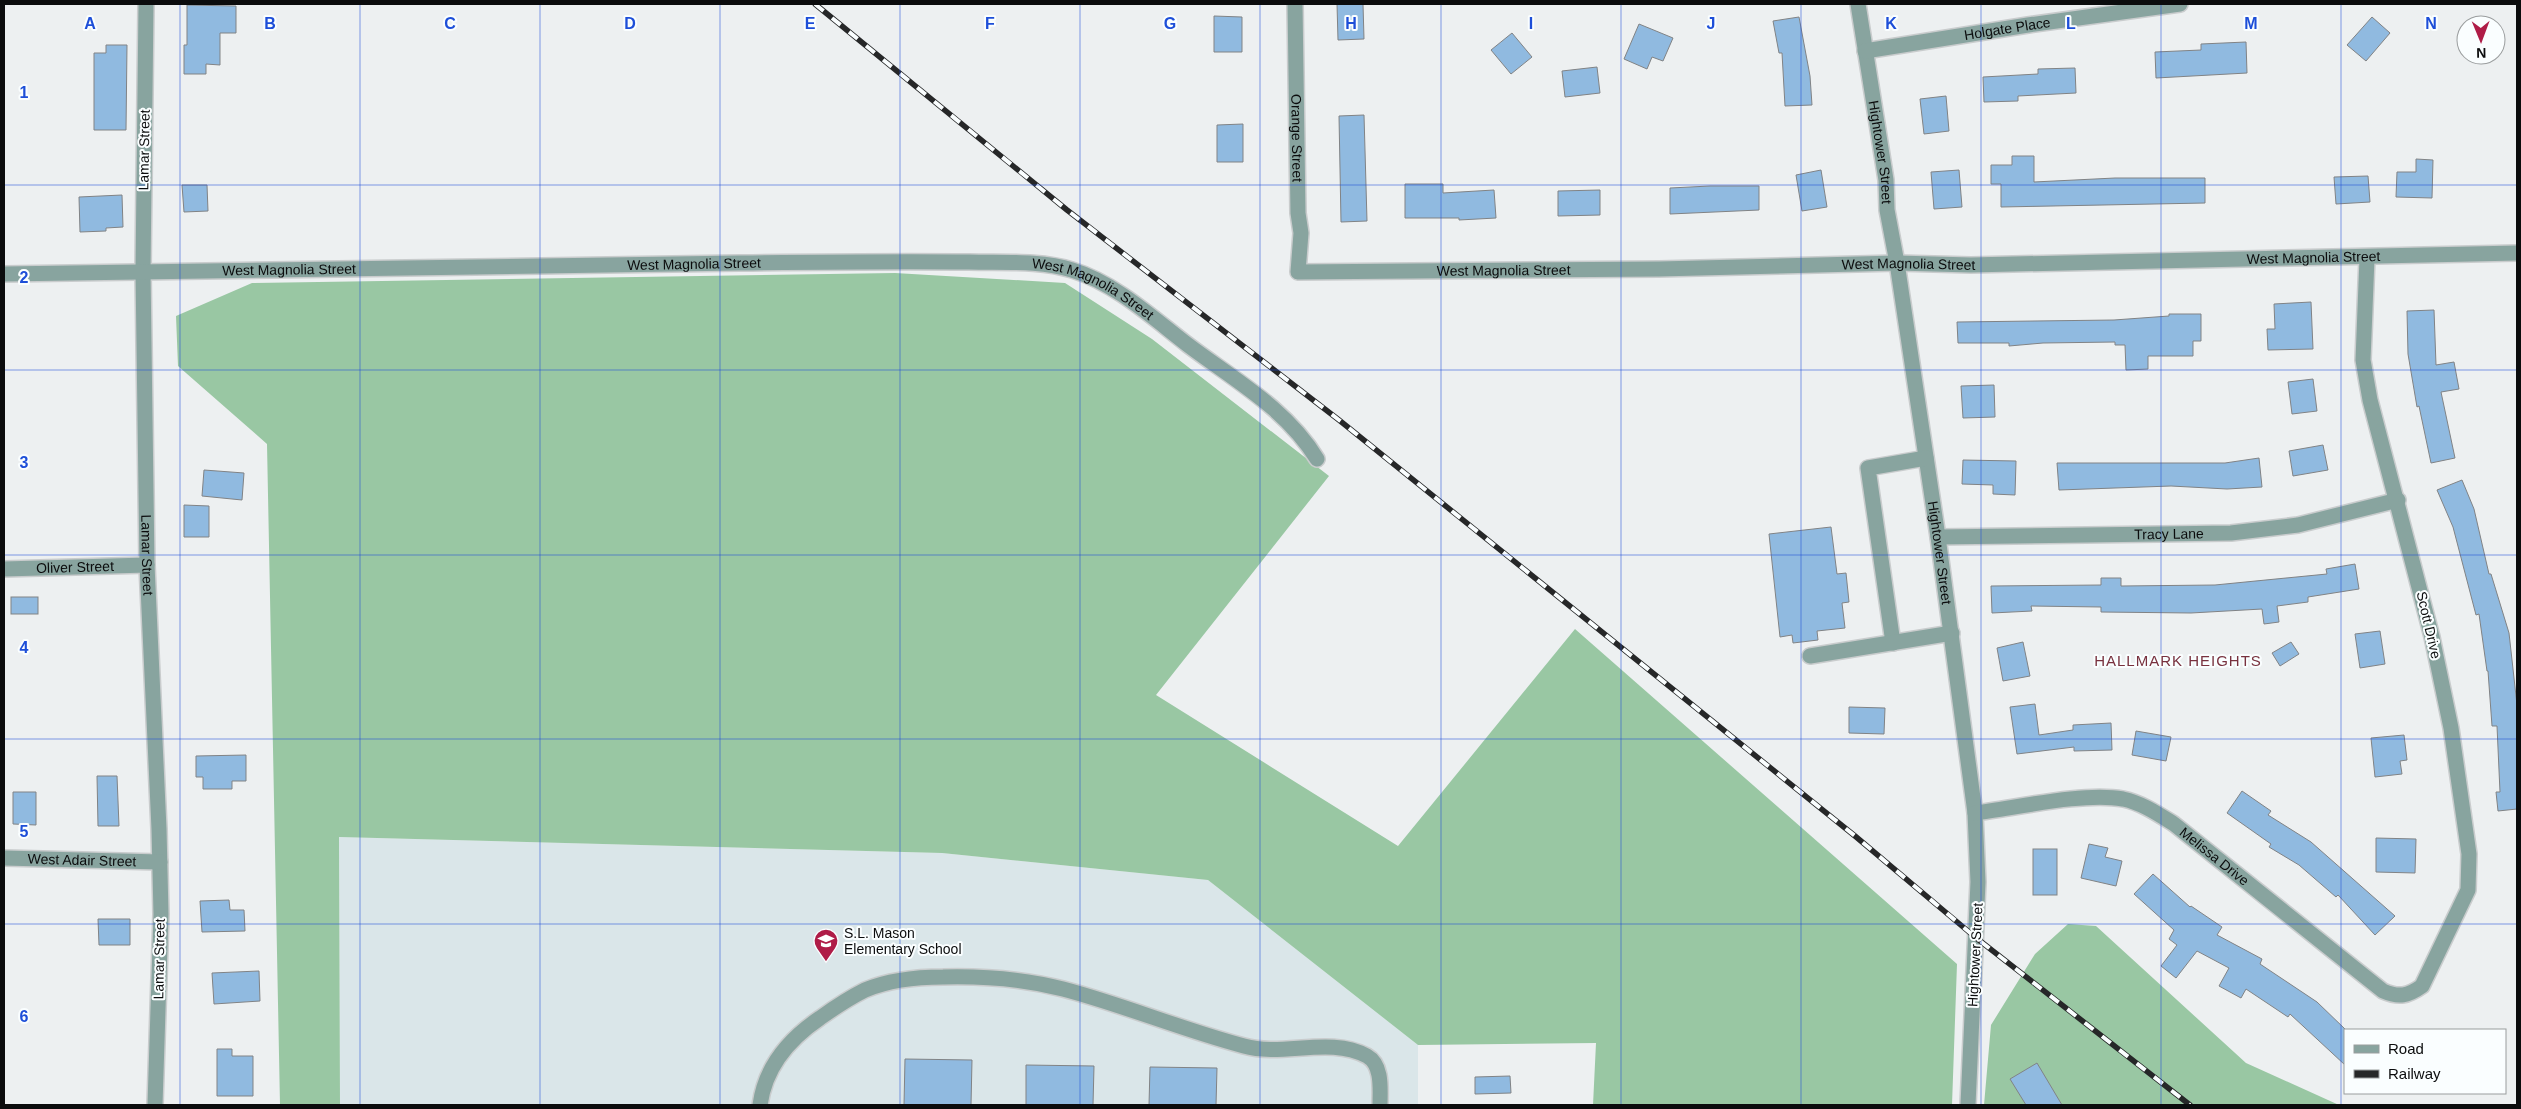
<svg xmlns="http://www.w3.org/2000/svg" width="2521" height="1109" font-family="Arial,sans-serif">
<rect width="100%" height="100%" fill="#edf0f1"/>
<path fill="#dae6e9" d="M 339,837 L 942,853 L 1208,880 L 1418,1045 L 1418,1105 L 340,1105 Z"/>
<g fill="#99c7a3">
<path d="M 895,273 L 1065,283 L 1152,339 L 1329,476 L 1156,695 L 1398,846 L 1575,629 L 1957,964 L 1952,1105 L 1593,1105 L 1596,1043 L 1418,1045 L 1208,880 L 942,853 L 339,837 L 340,1105 L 280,1105 L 267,444 L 178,366 L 176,316 L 252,283 Z"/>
<path d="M 2068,924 L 2096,926 L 2246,1063 L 2339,1105 L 1984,1105 L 1991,1025 L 2035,954 Z"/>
</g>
<g fill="#90bae0" stroke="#818385">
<path d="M 1337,4 L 1363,4 L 1364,39 L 1338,40 Z"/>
<path d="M 187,5 L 236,6 L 236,33 L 220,33 L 220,65 L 206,64 L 206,74 L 184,74 L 184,45 L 187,45 Z"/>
<path d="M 1214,16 L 1242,17 L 1242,52 L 1214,52 Z"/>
<path d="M 1799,17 L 1810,76 L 1812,105 L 1785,106 L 1782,53 L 1779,53 L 1773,21 Z"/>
<path d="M 2372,17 L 2390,33 L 2366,61 L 2347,45 Z"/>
<path d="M 1639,24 L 1673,38 L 1663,61 L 1652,57 L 1647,69 L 1624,59 Z"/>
<path d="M 1512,33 L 1532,57 L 1511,74 L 1491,50 Z"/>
<path d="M 2246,42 L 2247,73 L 2156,78 L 2155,52 L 2201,50 L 2201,44 Z"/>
<path d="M 106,45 L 127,45 L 126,130 L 94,130 L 94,53 L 106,53 Z"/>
<path d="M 1597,67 L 1600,93 L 1565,97 L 1562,71 Z"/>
<path d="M 2075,68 L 2076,93 L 2018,96 L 2018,101 L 1984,102 L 1983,77 L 2038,74 L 2038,69 Z"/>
<path d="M 1946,96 L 1949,131 L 1924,134 L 1920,99 Z"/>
<path d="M 1364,115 L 1367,221 L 1341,222 L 1339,116 Z"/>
<path d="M 1243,124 L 1243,162 L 1217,162 L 1217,125 Z"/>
<path d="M 2012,156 L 2034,156 L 2034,182 L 2115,178 L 2205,178 L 2205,203 L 2001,207 L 2001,184 L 1991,184 L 1991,165 L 2012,165 Z"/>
<path d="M 2416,159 L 2433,160 L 2432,198 L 2396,197 L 2397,172 L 2416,172 Z"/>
<path d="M 1821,170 L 1827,207 L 1802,211 L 1796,175 Z"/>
<path d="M 1959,170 L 1962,207 L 1934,209 L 1931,172 Z"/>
<path d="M 2368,176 L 2370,202 L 2336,204 L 2334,177 Z"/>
<path d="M 1405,184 L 1443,184 L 1443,193 L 1494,190 L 1496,218 L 1459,220 L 1459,218 L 1405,218 Z"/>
<path d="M 182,185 L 207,185 L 208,211 L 184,212 Z"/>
<path d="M 1710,186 L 1759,186 L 1759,210 L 1670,214 L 1670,188 Z"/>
<path d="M 1600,190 L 1600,215 L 1558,216 L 1558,191 Z"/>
<path d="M 122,195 L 123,227 L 106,228 L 106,231 L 80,232 L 79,197 Z"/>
<path d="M 2311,302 L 2313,349 L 2268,350 L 2267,329 L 2275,329 L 2274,304 Z"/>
<path d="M 2434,310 L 2436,365 L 2454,362 L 2459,389 L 2441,392 L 2455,458 L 2431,463 L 2419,406 L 2417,407 L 2408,354 L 2407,311 Z"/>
<path d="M 2169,314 L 2201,314 L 2201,341 L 2193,341 L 2193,356 L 2148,356 L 2148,369 L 2126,370 L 2125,345 L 2115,345 L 2115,342 L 2043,343 L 2009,346 L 2009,343 L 1958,343 L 1957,322 L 2114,320 L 2169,316 Z"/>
<path d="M 2313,379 L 2317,411 L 2292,414 L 2288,382 Z"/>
<path d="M 1994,385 L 1995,417 L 1963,418 L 1961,386 Z"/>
<path d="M 2323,445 L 2328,470 L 2293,476 L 2289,451 Z"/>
<path d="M 2259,458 L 2262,487 L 2227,489 L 2171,486 L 2059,490 L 2057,463 L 2225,463 Z"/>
<path d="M 1963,460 L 2016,461 L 2015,495 L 1993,494 L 1993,485 L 1962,484 Z"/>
<path d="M 204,470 L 244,473 L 242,500 L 202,496 Z"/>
<path d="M 2462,480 L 2474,509 L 2489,574 L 2491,574 L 2509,633 L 2517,705 L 2517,809 L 2498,811 L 2496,792 L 2500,792 L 2497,726 L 2492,726 L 2488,671 L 2487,671 L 2479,614 L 2476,615 L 2453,527 L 2437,490 Z"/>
<path d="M 184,505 L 209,506 L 209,537 L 184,537 Z"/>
<path d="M 1831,527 L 1837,574 L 1846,573 L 1849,602 L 1842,603 L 1845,628 L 1817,631 L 1818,640 L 1793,643 L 1792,635 L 1780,637 L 1769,534 Z"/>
<path d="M 2355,564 L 2359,589 L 2308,597 L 2308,602 L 2277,606 L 2279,622 L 2264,624 L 2262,609 L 2191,613 L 2101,612 L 2101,607 L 2031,606 L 2032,611 L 1992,613 L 1991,586 L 2101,585 L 2101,578 L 2121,578 L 2121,586 L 2215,585 L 2327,574 L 2326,569 Z"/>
<rect x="11" y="597" width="27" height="17"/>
<path d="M 2380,631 L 2385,664 L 2360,668 L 2355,634 Z"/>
<path d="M 2023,642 L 2030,676 L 2003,681 L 1997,648 Z"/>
<path d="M 2291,642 L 2299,654 L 2280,666 L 2272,653 Z"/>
<path d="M 2035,704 L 2039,735 L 2073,730 L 2073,725 L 2111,723 L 2112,750 L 2074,751 L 2074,747 L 2017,754 L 2010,707 Z"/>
<path d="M 1849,707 L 1885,708 L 1884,734 L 1849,733 Z"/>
<path d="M 2136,731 L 2171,737 L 2166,761 L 2132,755 Z"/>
<path d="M 2404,735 L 2407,760 L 2400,761 L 2402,774 L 2375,777 L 2371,738 Z"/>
<path d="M 246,755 L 246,781 L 232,781 L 232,789 L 203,789 L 203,777 L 196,777 L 196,756 Z"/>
<path d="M 97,776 L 117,776 L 119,826 L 98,826 Z"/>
<path d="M 2242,791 L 2271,811 L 2268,815 L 2311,842 L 2395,916 L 2375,935 L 2338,895 L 2336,897 L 2299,865 L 2269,847 L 2271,844 L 2227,813 Z"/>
<path d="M 13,792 L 36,792 L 36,825 L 13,824 Z"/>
<path d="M 2376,838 L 2416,839 L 2415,873 L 2376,872 Z"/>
<path d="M 2089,844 L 2108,848 L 2105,857 L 2122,861 L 2116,886 L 2081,878 Z"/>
<rect x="2033" y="849" width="24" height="46"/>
<path d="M 2153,874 L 2190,907 L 2191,906 L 2222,927 L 2217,935 L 2262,959 L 2260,964 L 2317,1002 L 2345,1029 L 2345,1065 L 2290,1014 L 2288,1017 L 2246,989 L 2241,998 L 2219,986 L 2229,968 L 2197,951 L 2176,978 L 2161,966 L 2177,945 L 2169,939 L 2174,930 L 2134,894 Z"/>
<path d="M 229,900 L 230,910 L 244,910 L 245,931 L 202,932 L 200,901 Z"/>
<path d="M 98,919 L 130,919 L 130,945 L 99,945 Z"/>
<path d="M 259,971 L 260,1001 L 214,1004 L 212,973 Z"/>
<path d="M 217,1049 L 232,1049 L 232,1056 L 253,1056 L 253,1096 L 217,1096 Z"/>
<path d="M 905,1059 L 972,1060 L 971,1105 L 904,1105 Z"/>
<path d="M 2037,1063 L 2062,1105 L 2026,1105 L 2010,1079 Z"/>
<path d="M 1026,1065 L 1094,1066 L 1093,1105 L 1026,1105 Z"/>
<path d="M 1150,1067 L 1217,1068 L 1216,1105 L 1149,1105 Z"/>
<path d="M 1510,1076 L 1511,1093 L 1475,1094 L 1475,1077 Z"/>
</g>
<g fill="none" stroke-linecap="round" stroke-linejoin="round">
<defs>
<g id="minor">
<path id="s1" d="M 146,4 L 143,271 L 147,565 L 159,829 L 161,914 L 155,1105"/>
<path id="s2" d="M 1295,4 L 1298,213 L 1301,233 L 1298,272 L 1659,269 L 1897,263 L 1971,265 L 2517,253"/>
<path id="s3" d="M 1858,4 L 1886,180 L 1887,210 L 1897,263 L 1938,537 L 1975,813 L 1978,882 L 1968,1105"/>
<path id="s4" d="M 1865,51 L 2028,25 L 2180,4"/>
<path id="s5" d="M 4,274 C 249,269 494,268 739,263 C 816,262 892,261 969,262 C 1002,263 1040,260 1072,270 C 1115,283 1153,318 1188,345 C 1233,379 1287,409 1317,459"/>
<path id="s6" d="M 1938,537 L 2231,533 L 2298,525 L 2398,500"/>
<path id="s7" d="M 4,569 L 147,565"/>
<path d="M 1893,643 L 1868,468 L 1926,458"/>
<path d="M 1810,656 L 1952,633"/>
<path id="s8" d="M 1975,813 C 2016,808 2083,792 2123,799 C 2142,803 2158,814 2174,824 L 2383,991 C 2399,998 2408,996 2422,986 L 2468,890 L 2469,854 L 2451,728 L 2432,637 L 2370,400 L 2363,360 L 2367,258"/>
<path id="s9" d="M 4,858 L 160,862"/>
<path d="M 760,1105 C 765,1067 789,1039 820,1018 C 834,1008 849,998 865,990 C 889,980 917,977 943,977 C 983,976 1024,979 1063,989 C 1124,1005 1183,1030 1244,1046 C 1283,1057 1330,1036 1367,1056 C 1383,1065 1380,1090 1380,1105"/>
</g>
</defs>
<use href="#minor" stroke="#c9cccd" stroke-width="18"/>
<use href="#minor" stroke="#88a49f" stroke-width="15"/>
<defs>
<path id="rail" d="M 815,4 L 1067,210 L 1339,420 L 1855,836 L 1975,937 L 2190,1105"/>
</defs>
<use href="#rail" stroke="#262728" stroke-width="5.5"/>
<use href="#rail" stroke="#fafeff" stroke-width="4" stroke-dasharray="11" stroke-linecap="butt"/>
</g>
<path fill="none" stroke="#1d4ed8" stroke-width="1" stroke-opacity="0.55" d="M 180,4 L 180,1105M 360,4 L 360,1105M 540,4 L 540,1105M 720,4 L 720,1105M 900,4 L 900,1105M 1080,4 L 1080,1105M 1260,4 L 1260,1105M 1441,4 L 1441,1105M 1621,4 L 1621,1105M 1801,4 L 1801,1105M 1981,4 L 1981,1105M 2161,4 L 2161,1105M 2341,4 L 2341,1105M 4,185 L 2517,185M 4,370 L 2517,370M 4,555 L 2517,555M 4,739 L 2517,739M 4,924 L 2517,924"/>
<defs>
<symbol id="school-pin" viewBox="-11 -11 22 30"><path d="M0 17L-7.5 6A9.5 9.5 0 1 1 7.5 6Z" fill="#af1c47" stroke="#fafeff"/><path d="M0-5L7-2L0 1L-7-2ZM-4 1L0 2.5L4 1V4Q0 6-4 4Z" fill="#fff"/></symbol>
</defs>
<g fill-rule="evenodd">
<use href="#school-pin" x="812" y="927" width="28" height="38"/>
</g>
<g text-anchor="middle" stroke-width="4" stroke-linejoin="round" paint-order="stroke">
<g font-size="14" fill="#0b0c0d" stroke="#fafeff">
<text dy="5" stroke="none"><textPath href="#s4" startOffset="144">Holgate Place</textPath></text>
<text dy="5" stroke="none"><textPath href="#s2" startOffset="134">Orange Street</textPath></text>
<text transform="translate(144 150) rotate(-89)" y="5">Lamar Street</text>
<text dy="5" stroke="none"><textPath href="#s3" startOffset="150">Hightower Street</textPath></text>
<text dy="5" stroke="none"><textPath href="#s2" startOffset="1284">West Magnolia Street</textPath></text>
<text dy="5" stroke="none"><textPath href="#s5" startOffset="690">West Magnolia Street</textPath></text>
<text dy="5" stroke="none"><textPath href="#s2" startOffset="879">West Magnolia Street</textPath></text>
<text dy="5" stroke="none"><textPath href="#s5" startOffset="285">West Magnolia Street</textPath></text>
<text dy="5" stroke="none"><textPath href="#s2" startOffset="474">West Magnolia Street</textPath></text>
<text dy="5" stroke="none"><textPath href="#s5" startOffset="1095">West Magnolia Street</textPath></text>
<text dy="5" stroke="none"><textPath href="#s6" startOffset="231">Tracy Lane</textPath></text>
<text dy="5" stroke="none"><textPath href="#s3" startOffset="555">Hightower Street</textPath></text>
<text dy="5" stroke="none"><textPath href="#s1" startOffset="551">Lamar Street</textPath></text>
<text dy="5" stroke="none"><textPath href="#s7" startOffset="71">Oliver Street</textPath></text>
<text transform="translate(2429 625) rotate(77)" y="5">Scott Drive</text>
<text dy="5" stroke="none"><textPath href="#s8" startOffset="258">Melissa Drive</textPath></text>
<text dy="5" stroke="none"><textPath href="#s9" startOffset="78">West Adair Street</textPath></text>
<text transform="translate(1975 955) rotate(-87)" y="5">Hightower Street</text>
<text transform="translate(159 959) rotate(-89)" y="5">Lamar Street</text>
</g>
<g font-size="14" fill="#0b0c0d" stroke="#fafeff" text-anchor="start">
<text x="844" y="938">S.L. Mason<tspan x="844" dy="16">Elementary School</tspan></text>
</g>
<g font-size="15" letter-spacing="1" fill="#78313e" stroke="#fafeff">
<text x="2178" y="666">HALLMARK HEIGHTS</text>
</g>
</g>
<g font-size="16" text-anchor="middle" font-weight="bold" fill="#1d4ed8" stroke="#fafeff" stroke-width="4" stroke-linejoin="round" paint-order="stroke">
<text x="90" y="29">A</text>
<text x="270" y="29">B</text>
<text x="450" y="29">C</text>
<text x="630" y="29">D</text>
<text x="810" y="29">E</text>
<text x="990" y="29">F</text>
<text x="1170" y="29">G</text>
<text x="1351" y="29">H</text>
<text x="1531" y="29">I</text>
<text x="1711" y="29">J</text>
<text x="1891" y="29">K</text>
<text x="2071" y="29">L</text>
<text x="2251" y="29">M</text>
<text x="2431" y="29">N</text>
<text x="24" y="98">1</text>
<text x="24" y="283">2</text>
<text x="24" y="468">3</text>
<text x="24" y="653">4</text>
<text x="24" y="837">5</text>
<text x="24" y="1022">6</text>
</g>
<rect width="2521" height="1109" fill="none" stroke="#0b0c0d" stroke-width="10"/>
<rect x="2344" y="1029" width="162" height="65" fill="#fafeff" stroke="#9a9d9e"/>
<rect x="2354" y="1045" width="25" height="8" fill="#88a49f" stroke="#9a9d9e"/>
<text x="2388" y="1054" font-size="15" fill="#0b0c0d">Road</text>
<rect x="2354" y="1070" width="25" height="8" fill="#262728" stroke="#9a9d9e"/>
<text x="2388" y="1079" font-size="15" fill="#0b0c0d">Railway</text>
<g transform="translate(2481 40) rotate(179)"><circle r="24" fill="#fafeff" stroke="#9a9d9e"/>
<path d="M0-4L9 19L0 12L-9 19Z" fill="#af1c47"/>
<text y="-8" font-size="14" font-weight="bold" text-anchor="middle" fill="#0b0c0d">N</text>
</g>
</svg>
